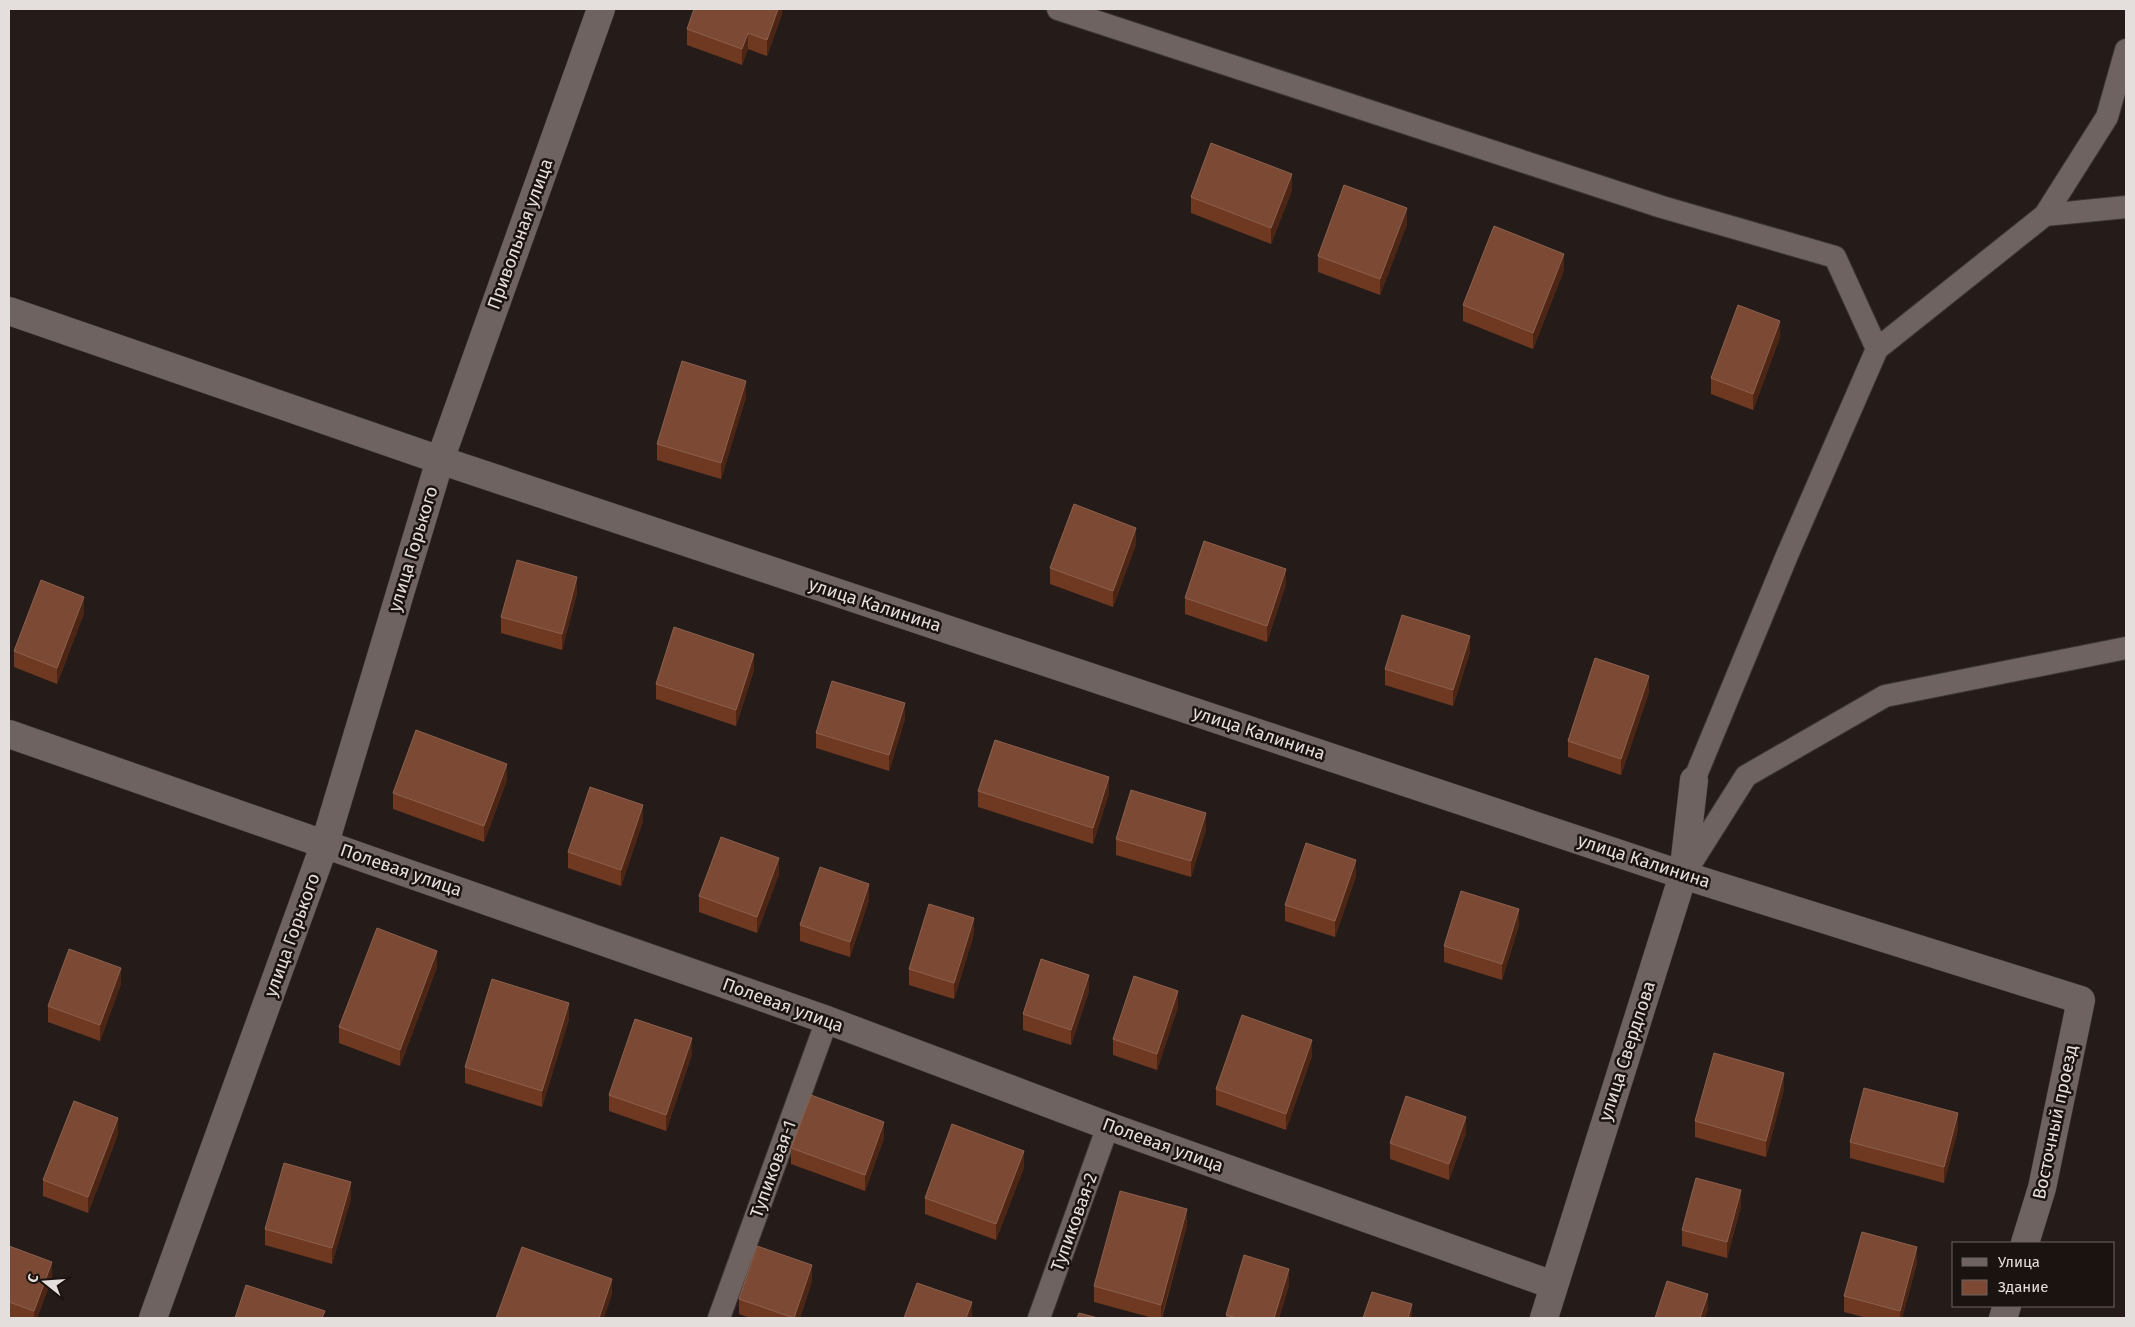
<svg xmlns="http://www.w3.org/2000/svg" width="2135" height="1327" font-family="'Fira Sans',sans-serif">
<rect width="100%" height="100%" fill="#251c19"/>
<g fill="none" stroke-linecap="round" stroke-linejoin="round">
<defs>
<g id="lane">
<path d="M 1058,9 L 1662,207 L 1835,257 L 1877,349 L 1788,553 L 1694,780"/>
<path d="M 2045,215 L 2107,117 L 2126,50"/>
<path d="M 1877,349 L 2045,215 L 2126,207"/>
<path d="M 1684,874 L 1746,776 L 1885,696 L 2126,648"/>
<path d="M 719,1318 L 827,1020"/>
<path d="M 1039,1318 L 1108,1126"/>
</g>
<g id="street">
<path d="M 9,311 L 440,460 L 1683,875 L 2081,1000 L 2042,1188 L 2025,1243"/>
<path d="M 9,734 L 827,1020 L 1108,1126 L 1553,1285"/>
<path d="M 153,1318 L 325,843 L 440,460 L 601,9"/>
<path d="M 1544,1318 L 1683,875 L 1694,780"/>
<path d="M 2003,1318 L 2007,1306"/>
</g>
</defs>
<use href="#lane" stroke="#3c3634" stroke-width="24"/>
<use href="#street" stroke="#3c3634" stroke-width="29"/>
<use href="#lane" stroke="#6e6360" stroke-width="22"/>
<use href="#street" stroke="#6e6360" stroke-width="28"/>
</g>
<g fill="#6f3820">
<path d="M 782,9 L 782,14 L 767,56 L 748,49 L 742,65 L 687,45 L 687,29 Z"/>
<path d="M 1292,190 L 1271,244 L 1191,213 L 1191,197 Z"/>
<path d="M 1407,224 L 1380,295 L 1318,272 L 1318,256 Z"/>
<path d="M 1564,270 L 1533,349 L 1463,321 L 1463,305 Z"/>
<path d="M 1780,337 L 1753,410 L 1711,394 L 1711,378 Z"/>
<path d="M 746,397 L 721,479 L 657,460 L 657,444 Z"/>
<path d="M 1136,544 L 1113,607 L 1050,584 L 1050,568 Z"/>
<path d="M 1286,584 L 1267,642 L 1185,614 L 1185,598 Z"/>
<path d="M 577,593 L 562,650 L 501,633 L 501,617 Z"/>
<path d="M 84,613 L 57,684 L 14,667 L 14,651 Z"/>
<path d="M 1470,652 L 1453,706 L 1385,685 L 1385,669 Z"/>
<path d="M 754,670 L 736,726 L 656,699 L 656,684 Z"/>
<path d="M 1649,692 L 1621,775 L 1568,757 L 1568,741 Z"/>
<path d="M 905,719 L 889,771 L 816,748 L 816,733 Z"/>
<path d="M 507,780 L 484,842 L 393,809 L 393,793 Z"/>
<path d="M 978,791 L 1109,793 L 1093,844 L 978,807 Z"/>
<path d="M 643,821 L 621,886 L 568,868 L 568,852 Z"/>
<path d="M 1206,829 L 1191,877 L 1116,855 L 1116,839 Z"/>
<path d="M 779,874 L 757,933 L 699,912 L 699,896 Z"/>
<path d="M 1356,876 L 1335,937 L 1285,921 L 1285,905 Z"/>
<path d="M 869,900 L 850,957 L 800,941 L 800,925 Z"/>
<path d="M 1519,925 L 1502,980 L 1444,962 L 1444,946 Z"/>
<path d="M 974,934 L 954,999 L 909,985 L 909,969 Z"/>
<path d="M 437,967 L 400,1066 L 339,1043 L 339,1027 Z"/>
<path d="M 121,984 L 100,1041 L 48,1022 L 48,1006 Z"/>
<path d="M 1089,991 L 1071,1045 L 1023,1030 L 1023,1014 Z"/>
<path d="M 1178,1007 L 1157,1070 L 1113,1055 L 1113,1039 Z"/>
<path d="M 569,1019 L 542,1107 L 465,1083 L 465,1067 Z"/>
<path d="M 692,1054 L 666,1131 L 609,1111 L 609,1095 Z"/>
<path d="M 1312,1056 L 1286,1130 L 1216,1105 L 1216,1089 Z"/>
<path d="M 1784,1089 L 1766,1157 L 1695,1137 L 1695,1121 Z"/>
<path d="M 1958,1129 L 1944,1183 L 1850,1158 L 1850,1142 Z"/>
<path d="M 1466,1133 L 1449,1180 L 1390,1159 L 1390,1143 Z"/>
<path d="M 118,1134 L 88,1213 L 43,1196 L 43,1180 Z"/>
<path d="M 884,1138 L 865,1191 L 791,1164 L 791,1148 Z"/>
<path d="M 1024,1167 L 996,1240 L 925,1214 L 925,1198 Z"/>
<path d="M 351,1198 L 332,1264 L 265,1245 L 265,1229 Z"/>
<path d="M 1741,1206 L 1727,1258 L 1682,1246 L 1682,1230 Z"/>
<path d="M 1187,1225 L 1162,1318 L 1153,1318 L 1094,1302 L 1094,1286 Z"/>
<path d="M 9,1246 L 52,1278 L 37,1318 L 9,1318 Z"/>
<path d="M 1917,1263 L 1902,1318 L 1867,1318 L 1844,1312 L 1844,1296 Z"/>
<path d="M 812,1281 L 800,1318 L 750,1318 L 739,1314 L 739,1299 Z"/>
<path d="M 1289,1285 L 1279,1318 L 1226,1318 L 1226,1315 Z"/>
</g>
<g fill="#4c2515">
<path d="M 778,9 L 782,9 L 782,14 L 767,56 L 767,40 Z"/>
<path d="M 748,33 L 748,49 L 742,65 L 742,49 Z"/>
<path d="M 1292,174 L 1292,190 L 1271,244 L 1271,228 Z"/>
<path d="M 1407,208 L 1407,224 L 1380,295 L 1380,279 Z"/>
<path d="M 1564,254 L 1564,270 L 1533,349 L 1533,333 Z"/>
<path d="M 1780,321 L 1780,337 L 1753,410 L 1753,394 Z"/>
<path d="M 746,381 L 746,397 L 721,479 L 721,463 Z"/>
<path d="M 1136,528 L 1136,544 L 1113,607 L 1113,591 Z"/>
<path d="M 1286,569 L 1286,584 L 1267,642 L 1267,626 Z"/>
<path d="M 577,577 L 577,593 L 562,650 L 562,634 Z"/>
<path d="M 84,597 L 84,613 L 57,684 L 57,668 Z"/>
<path d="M 1470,636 L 1470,652 L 1453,706 L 1453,690 Z"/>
<path d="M 754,654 L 754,670 L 736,726 L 736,710 Z"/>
<path d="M 1649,676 L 1649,692 L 1621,775 L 1621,759 Z"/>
<path d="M 905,703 L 905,719 L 889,771 L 889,755 Z"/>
<path d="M 507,764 L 507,780 L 484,842 L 484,826 Z"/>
<path d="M 1109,777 L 1109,793 L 1093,844 L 1093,828 Z"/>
<path d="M 643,805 L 643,821 L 621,886 L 621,870 Z"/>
<path d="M 1206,813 L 1206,829 L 1191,877 L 1191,861 Z"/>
<path d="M 779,858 L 779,874 L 757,933 L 757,917 Z"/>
<path d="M 1356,860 L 1356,876 L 1335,937 L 1335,921 Z"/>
<path d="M 869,884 L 869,900 L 850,957 L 850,942 Z"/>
<path d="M 1519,909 L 1519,925 L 1502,980 L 1502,964 Z"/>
<path d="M 974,918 L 974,934 L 954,999 L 954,983 Z"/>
<path d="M 437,951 L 437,967 L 400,1066 L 400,1050 Z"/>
<path d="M 121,968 L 121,984 L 100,1041 L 100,1025 Z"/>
<path d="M 1089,975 L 1089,991 L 1071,1045 L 1071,1030 Z"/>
<path d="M 1178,991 L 1178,1007 L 1157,1070 L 1157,1054 Z"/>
<path d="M 569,1003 L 569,1019 L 542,1107 L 542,1091 Z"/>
<path d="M 692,1038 L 692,1054 L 666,1131 L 666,1115 Z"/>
<path d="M 1312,1040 L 1312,1056 L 1286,1130 L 1286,1114 Z"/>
<path d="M 1784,1073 L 1784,1089 L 1766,1157 L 1766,1141 Z"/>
<path d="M 1958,1113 L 1958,1129 L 1944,1183 L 1944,1167 Z"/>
<path d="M 1466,1117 L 1466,1133 L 1449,1180 L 1449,1164 Z"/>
<path d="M 118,1118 L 118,1134 L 88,1213 L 88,1197 Z"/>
<path d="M 884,1122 L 884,1138 L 865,1191 L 865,1175 Z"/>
<path d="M 1024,1151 L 1024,1167 L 996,1240 L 996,1224 Z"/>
<path d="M 351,1182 L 351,1198 L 332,1264 L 332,1248 Z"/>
<path d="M 1741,1190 L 1741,1206 L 1727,1258 L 1727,1242 Z"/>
<path d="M 1187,1209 L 1187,1225 L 1161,1318 L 1161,1305 Z"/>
<path d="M 1917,1247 L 1917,1263 L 1902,1318 L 1900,1318 L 1900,1311 Z"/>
<path d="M 52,1262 L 52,1278 L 37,1318 L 34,1318 L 34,1311 Z"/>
<path d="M 812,1265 L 812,1281 L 800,1318 L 794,1318 Z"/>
<path d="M 1289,1269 L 1289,1285 L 1279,1318 L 1274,1318 Z"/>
<path d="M 612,1279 L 612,1295 L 604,1318 L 599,1318 Z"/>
<path d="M 1708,1294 L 1708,1310 L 1705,1318 L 1700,1318 Z"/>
<path d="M 972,1302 L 972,1318 L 966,1318 Z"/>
<path d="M 1412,1304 L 1412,1318 L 1408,1318 Z"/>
</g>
<g fill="#7b4934" stroke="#8c614f">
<path d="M 694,9 L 778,9 L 767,40 L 748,33 L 742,49 L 687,29 Z"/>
<path d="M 1211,143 L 1292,174 L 1271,228 L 1191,197 Z"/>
<path d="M 1344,185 L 1407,208 L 1380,279 L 1318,256 Z"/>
<path d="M 1494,226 L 1564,254 L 1533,333 L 1463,305 Z"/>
<path d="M 1738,305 L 1780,321 L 1753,394 L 1711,378 Z"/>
<path d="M 682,361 L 746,381 L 721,463 L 657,444 Z"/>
<path d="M 1074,504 L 1136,528 L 1113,591 L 1050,568 Z"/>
<path d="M 1204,541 L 1286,569 L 1267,626 L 1185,598 Z"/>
<path d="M 517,560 L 577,577 L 562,634 L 501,617 Z"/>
<path d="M 41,580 L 84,597 L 57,668 L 14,651 Z"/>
<path d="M 1402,615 L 1470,636 L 1453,690 L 1385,669 Z"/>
<path d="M 674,627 L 754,654 L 736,710 L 656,684 Z"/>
<path d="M 1595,658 L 1649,676 L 1621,759 L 1568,741 Z"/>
<path d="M 832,681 L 905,703 L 889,755 L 816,733 Z"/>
<path d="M 416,730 L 507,764 L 484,826 L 393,793 Z"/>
<path d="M 995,740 L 1109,777 L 1093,828 L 978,791 Z"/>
<path d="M 590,787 L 643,805 L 621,870 L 568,852 Z"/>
<path d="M 1131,790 L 1206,813 L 1191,861 L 1116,839 Z"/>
<path d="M 721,837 L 779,858 L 757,917 L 699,896 Z"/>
<path d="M 1306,843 L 1356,860 L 1335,921 L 1285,905 Z"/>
<path d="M 820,867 L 869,884 L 850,942 L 800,925 Z"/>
<path d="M 1461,891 L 1519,909 L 1502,964 L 1444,946 Z"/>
<path d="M 929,904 L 974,918 L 954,983 L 909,969 Z"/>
<path d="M 377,928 L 437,951 L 400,1050 L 339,1027 Z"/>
<path d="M 69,949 L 121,968 L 100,1025 L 48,1006 Z"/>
<path d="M 1041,959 L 1089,975 L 1071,1030 L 1023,1014 Z"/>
<path d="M 1134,976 L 1178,991 L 1157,1054 L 1113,1039 Z"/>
<path d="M 492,979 L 569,1003 L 542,1091 L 465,1067 Z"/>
<path d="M 1242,1015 L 1312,1040 L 1286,1114 L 1216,1089 Z"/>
<path d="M 635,1019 L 692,1038 L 666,1115 L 609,1095 Z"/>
<path d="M 1714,1053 L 1784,1073 L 1766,1141 L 1695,1121 Z"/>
<path d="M 1864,1088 L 1958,1113 L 1944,1167 L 1850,1142 Z"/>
<path d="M 811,1095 L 884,1122 L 865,1175 L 791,1148 Z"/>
<path d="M 1406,1096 L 1466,1117 L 1449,1164 L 1390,1143 Z"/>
<path d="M 74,1101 L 118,1118 L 88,1197 L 43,1180 Z"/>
<path d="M 952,1124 L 1024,1151 L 996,1224 L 925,1198 Z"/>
<path d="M 284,1163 L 351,1182 L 332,1248 L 265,1229 Z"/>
<path d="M 1696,1178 L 1741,1190 L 1727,1242 L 1682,1230 Z"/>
<path d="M 1120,1191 L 1187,1209 L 1161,1305 L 1094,1286 Z"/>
<path d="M 1862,1232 L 1917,1247 L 1900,1311 L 1844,1296 Z"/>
<path d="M 9,1246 L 52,1262 L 34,1311 L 9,1302 Z"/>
<path d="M 757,1246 L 812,1265 L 794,1318 L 739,1299 Z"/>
<path d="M 522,1247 L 612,1279 L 599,1318 L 496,1318 Z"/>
<path d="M 1244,1255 L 1289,1269 L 1274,1318 L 1237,1318 L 1226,1315 Z"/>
<path d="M 1667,1281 L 1708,1294 L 1700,1318 L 1655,1318 Z"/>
<path d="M 917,1283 L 972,1302 L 966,1318 L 904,1318 Z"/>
<path d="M 246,1285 L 325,1311 L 322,1318 L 235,1318 Z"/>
<path d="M 1372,1292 L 1412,1304 L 1408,1318 L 1363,1318 Z"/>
<path d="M 1079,1313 L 1098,1318 L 1077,1318 Z"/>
</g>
<g text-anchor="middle" stroke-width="5" stroke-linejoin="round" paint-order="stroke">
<g font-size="18" fill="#e4dedc" stroke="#1b1310">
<text transform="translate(520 234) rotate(-70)" y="6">Привольная улица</text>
<text transform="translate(413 549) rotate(-73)" y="6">улица Горького</text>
<text transform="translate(875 605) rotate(18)" y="6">улица Калинина</text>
<text transform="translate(1259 733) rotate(18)" y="6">улица Калинина</text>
<text transform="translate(1644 861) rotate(18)" y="6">улица Калинина</text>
<text transform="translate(401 870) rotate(19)" y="6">Полевая улица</text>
<text transform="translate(292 935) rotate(-70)" y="6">улица Горького</text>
<text transform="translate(783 1005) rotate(20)" y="6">Полевая улица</text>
<text transform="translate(1627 1051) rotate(-72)" y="6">улица Свердлова</text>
<text transform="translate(2055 1122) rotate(-78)" y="6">Восточный проезд</text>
<text transform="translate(1163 1145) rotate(20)" y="6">Полевая улица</text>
<text transform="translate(773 1169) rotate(-70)" y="6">Тупиковая-1</text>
<text transform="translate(1074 1222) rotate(-70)" y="6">Тупиковая-2</text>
</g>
</g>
<rect width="2135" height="1327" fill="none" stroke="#e4dedc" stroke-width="20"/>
<rect x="1952" y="1242" width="162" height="65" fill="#1b1310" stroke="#6b6462"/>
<rect x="1962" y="1258" width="25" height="8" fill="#6e6360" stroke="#6b6462"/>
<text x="1998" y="1267" font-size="15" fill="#e4dedc">Улица</text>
<rect x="1962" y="1280" width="25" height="15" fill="#7b4934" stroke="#6b6462"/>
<text x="1998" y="1292" font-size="15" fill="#e4dedc">Здание</text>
<g transform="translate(45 1282) rotate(287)" stroke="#1b1310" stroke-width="4" paint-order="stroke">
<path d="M0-4L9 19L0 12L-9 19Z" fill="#e4dedc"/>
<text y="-8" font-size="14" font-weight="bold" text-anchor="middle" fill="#e4dedc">С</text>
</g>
</svg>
